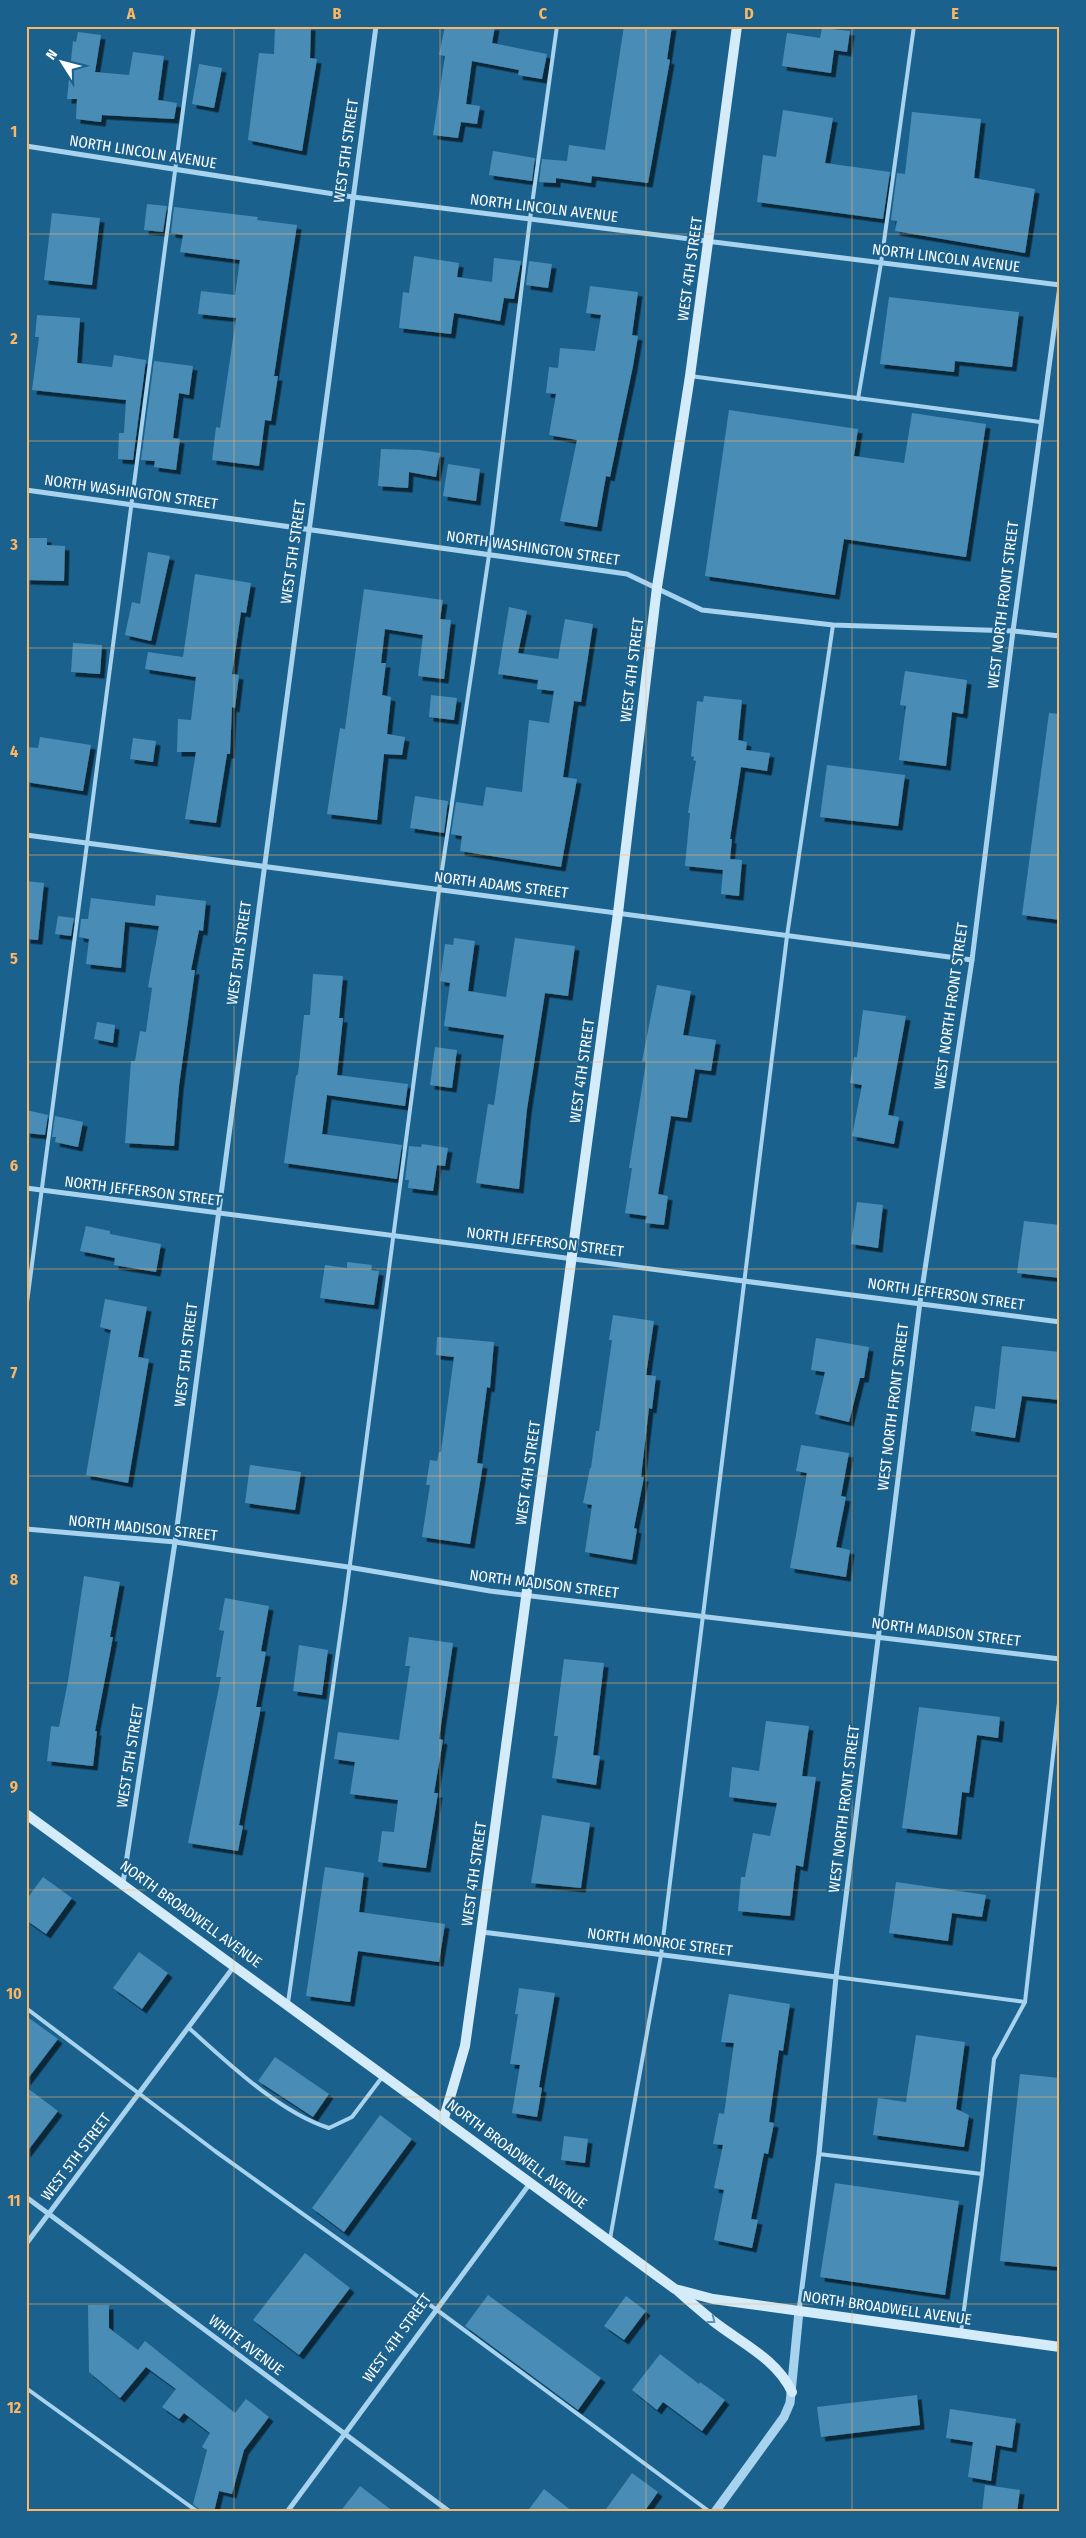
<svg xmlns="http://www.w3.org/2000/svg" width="1086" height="2538" font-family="'Fira Sans Condensed',sans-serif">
<defs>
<filter id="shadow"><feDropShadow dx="4.5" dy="4.5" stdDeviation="0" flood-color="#0009"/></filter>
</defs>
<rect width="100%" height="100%" fill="#1b618d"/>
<g fill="#488db7" filter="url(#shadow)">
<path d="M 275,26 L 311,26 L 310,58 L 317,59 L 302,151 L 248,140 L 259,53 L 274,54 Z"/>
<path d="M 445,26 L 495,26 L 492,43 L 547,54 L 542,79 L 518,75 L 519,70 L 472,61 L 466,104 L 480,106 L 477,124 L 461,122 L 458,138 L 433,135 L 445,56 L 439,55 Z"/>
<path d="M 624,26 L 672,26 L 667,59 L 670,60 L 648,183 L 592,176 L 591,183 L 556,178 L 556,183 L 539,182 L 542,159 L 567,161 L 569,145 L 605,150 Z"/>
<path d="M 822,28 L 850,31 L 847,52 L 834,50 L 831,73 L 782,66 L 787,33 L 820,38 Z"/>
<path d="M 78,32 L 101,35 L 95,72 L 129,75 L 133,52 L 164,56 L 158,100 L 177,103 L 174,119 L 102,115 L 101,122 L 76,119 L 77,99 L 67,99 L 73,41 L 76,42 Z"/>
<path d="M 199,64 L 222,68 L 214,108 L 192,104 Z"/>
<path d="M 783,110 L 833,118 L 825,163 L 890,172 L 883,219 L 757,202 L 763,155 L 776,157 Z"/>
<path d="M 912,112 L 981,119 L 974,178 L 1035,189 L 1025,253 L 895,231 L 897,221 L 891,220 L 897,173 L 905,174 Z"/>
<path d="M 493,151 L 535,158 L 532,181 L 489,175 Z"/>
<path d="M 147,204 L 167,206 L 163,232 L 144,230 Z"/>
<path d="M 174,207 L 258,217 L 257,220 L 297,225 L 274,376 L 278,376 L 271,421 L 265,420 L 259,466 L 212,460 L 216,427 L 220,428 L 236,318 L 198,314 L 201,291 L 235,295 L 240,260 L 180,252 L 183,235 L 171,233 Z"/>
<path d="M 52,213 L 100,218 L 92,285 L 44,280 Z"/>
<path d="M 414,256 L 459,263 L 457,277 L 492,282 L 494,258 L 521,261 L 514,299 L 504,298 L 500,321 L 454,313 L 451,334 L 399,328 L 403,292 L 409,293 Z"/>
<path d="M 529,261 L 552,264 L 548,288 L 526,285 Z"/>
<path d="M 590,286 L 638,292 L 632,335 L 638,336 L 633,366 L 610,477 L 606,476 L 597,527 L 560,521 L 577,440 L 549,435 L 556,394 L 546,393 L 549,367 L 558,368 L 560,348 L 595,351 L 601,315 L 586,313 Z"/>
<path d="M 889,297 L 1019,312 L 1012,367 L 955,361 L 954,372 L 880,364 Z"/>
<path d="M 37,315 L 80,318 L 77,363 L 112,367 L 114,355 L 146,360 L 133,460 L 118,459 L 119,433 L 124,433 L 126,400 L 32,390 L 39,337 L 35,337 Z"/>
<path d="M 154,361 L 193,366 L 189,395 L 179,393 L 173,438 L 180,439 L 176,470 L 154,467 L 155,461 L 141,460 Z"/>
<path d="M 729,410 L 858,429 L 854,456 L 904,463 L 912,413 L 986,424 L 966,557 L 844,539 L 835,595 L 705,576 Z"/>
<path d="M 381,449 L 420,450 L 440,453 L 436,477 L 409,472 L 408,488 L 378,486 Z"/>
<path d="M 448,464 L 480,469 L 476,501 L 443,496 Z"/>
<path d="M 26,538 L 47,538 L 47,545 L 65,546 L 64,581 L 26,580 Z"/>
<path d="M 148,552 L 170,556 L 151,641 L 125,635 L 132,602 L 140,604 Z"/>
<path d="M 195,574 L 251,583 L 246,613 L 241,612 L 232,674 L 239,675 L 235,708 L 232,707 L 230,754 L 227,754 L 216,823 L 185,819 L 196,752 L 177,752 L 178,719 L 191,720 L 196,677 L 145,669 L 148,652 L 183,657 Z"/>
<path d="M 364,589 L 443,600 L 440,619 L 451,620 L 444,679 L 418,676 L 423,635 L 385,629 L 381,663 L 386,663 L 382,695 L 391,697 L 387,734 L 405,737 L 402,755 L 384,754 L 377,820 L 327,814 L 340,728 L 345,729 Z"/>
<path d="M 509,607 L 527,611 L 518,653 L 558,659 L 565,619 L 593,624 L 581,702 L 574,701 L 563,777 L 577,779 L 561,867 L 460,851 L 462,836 L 451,834 L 456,802 L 483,806 L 486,787 L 522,792 L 529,720 L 549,723 L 554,691 L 537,689 L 538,680 L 498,674 Z"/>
<path d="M 73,643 L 102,645 L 100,674 L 71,672 Z"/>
<path d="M 905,671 L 967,680 L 963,714 L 952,712 L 946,766 L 899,760 L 906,706 L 900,705 Z"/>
<path d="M 431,695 L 457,698 L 454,720 L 429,717 Z"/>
<path d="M 704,696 L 742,700 L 738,740 L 747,742 L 746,750 L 770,753 L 767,771 L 741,767 L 730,839 L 732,839 L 730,859 L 742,860 L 739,896 L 721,894 L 723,870 L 685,866 L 690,813 L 688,813 L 696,761 L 693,760 L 694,757 L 691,756 L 697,701 L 703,702 Z"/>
<path d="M 1049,713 L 1060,714 L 1060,920 L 1022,915 Z"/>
<path d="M 40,737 L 91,745 L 83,791 L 26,782 L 26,747 L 38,748 Z"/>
<path d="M 133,738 L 156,741 L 153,762 L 130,759 Z"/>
<path d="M 827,765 L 905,775 L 898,826 L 820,817 Z"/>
<path d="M 415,796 L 448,801 L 444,833 L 410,828 Z"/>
<path d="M 26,881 L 44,883 L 38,940 L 26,939 Z"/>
<path d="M 156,895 L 206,901 L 203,931 L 199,930 L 191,970 L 195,970 L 179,1086 L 174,1146 L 125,1143 L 131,1061 L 135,1061 L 140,1031 L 146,1032 L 152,988 L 148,987 L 159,926 L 125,922 L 121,968 L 86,964 L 89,939 L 79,937 L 81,919 L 88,919 L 91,898 L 155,906 Z"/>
<path d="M 58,916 L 74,918 L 71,936 L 55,934 Z"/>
<path d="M 454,938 L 475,941 L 468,991 L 506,997 L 515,938 L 575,946 L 568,996 L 545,993 L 527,1109 L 519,1189 L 476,1183 L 488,1104 L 494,1105 L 504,1035 L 444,1026 L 450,983 L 440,981 L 445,944 L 453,945 Z"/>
<path d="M 313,974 L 343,976 L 339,1018 L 343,1018 L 337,1075 L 408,1084 L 405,1106 L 327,1095 L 322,1134 L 402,1145 L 397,1179 L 284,1163 L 296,1076 L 298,1074 L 304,1015 L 310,1015 Z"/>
<path d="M 657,985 L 691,991 L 683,1035 L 716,1040 L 711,1071 L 695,1069 L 687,1118 L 671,1116 L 658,1194 L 668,1196 L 664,1225 L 645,1223 L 647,1216 L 625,1213 L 632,1168 L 629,1168 L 646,1062 L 642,1061 Z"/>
<path d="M 863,1010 L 906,1016 L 888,1115 L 899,1117 L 894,1144 L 852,1136 L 862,1085 L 850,1083 L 854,1057 L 857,1057 Z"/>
<path d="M 97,1022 L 115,1025 L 113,1043 L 94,1039 Z"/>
<path d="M 435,1047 L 457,1050 L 452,1088 L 430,1085 Z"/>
<path d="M 26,1110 L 48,1115 L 45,1135 L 26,1133 Z"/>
<path d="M 55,1116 L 83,1122 L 78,1147 L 55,1142 L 56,1137 L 52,1137 Z"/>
<path d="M 422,1144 L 448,1148 L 445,1166 L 437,1165 L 433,1191 L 408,1188 L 409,1180 L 405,1180 L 409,1146 L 421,1147 Z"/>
<path d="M 857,1202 L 883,1205 L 878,1248 L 851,1244 Z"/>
<path d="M 1024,1221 L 1060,1225 L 1060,1278 L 1017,1273 Z"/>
<path d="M 86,1226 L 110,1231 L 110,1234 L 161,1244 L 156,1272 L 114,1265 L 115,1258 L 80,1251 Z"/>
<path d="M 347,1262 L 372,1265 L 371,1270 L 379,1271 L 374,1305 L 320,1298 L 325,1265 L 347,1268 Z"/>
<path d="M 105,1299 L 147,1307 L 138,1357 L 149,1359 L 128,1483 L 86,1475 L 111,1330 L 100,1327 Z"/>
<path d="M 613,1315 L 654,1321 L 646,1375 L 656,1376 L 652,1409 L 649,1408 L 641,1477 L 644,1477 L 634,1528 L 637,1529 L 632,1560 L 585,1552 L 592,1505 L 583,1503 L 590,1468 L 591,1468 L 596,1431 L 599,1431 L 612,1340 L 609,1340 Z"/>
<path d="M 437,1337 L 494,1342 L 490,1388 L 487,1387 L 477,1463 L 483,1464 L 470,1544 L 422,1537 L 430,1485 L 426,1485 L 430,1460 L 437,1461 L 439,1452 L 441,1452 L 454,1357 L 436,1355 Z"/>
<path d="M 816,1338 L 869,1347 L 864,1378 L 860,1378 L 849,1422 L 815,1414 L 825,1372 L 811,1370 Z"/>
<path d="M 1002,1346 L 1060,1352 L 1060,1400 L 1022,1396 L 1015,1438 L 971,1431 L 975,1406 L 995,1409 Z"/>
<path d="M 801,1445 L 849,1453 L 841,1496 L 846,1497 L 836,1547 L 850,1550 L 846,1577 L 790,1568 L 807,1473 L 796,1471 Z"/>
<path d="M 250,1465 L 301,1472 L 295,1510 L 245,1503 Z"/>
<path d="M 84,1576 L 120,1582 L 110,1637 L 113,1637 L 95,1731 L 97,1731 L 93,1766 L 47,1761 L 51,1726 L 59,1727 L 68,1681 Z"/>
<path d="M 225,1598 L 269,1606 L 261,1651 L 266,1652 L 256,1707 L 261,1707 L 239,1825 L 243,1826 L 238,1851 L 188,1843 L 221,1677 L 216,1677 L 224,1631 L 219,1630 Z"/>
<path d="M 409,1637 L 453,1643 L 439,1739 L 443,1740 L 434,1793 L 438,1793 L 426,1868 L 378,1862 L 382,1831 L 394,1832 L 398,1800 L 350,1794 L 355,1762 L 334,1759 L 338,1732 L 399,1740 L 410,1666 L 405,1666 Z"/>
<path d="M 299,1645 L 328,1650 L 322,1695 L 293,1691 Z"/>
<path d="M 564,1659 L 604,1663 L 593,1755 L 600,1756 L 596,1785 L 552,1778 L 558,1736 L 554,1736 Z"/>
<path d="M 919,1707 L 1000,1717 L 998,1738 L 977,1735 L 969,1793 L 962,1792 L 957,1835 L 902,1828 Z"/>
<path d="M 766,1721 L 809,1726 L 802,1776 L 816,1777 L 803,1867 L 796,1865 L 790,1916 L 738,1911 L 741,1877 L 745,1877 L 753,1833 L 770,1836 L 777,1803 L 729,1797 L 732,1767 L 759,1771 Z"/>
<path d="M 542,1815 L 590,1823 L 581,1888 L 531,1883 Z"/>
<path d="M 325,1867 L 364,1873 L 359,1912 L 445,1924 L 439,1962 L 358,1951 L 350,2002 L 306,1996 Z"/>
<path d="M 43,1877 L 72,1898 L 46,1934 L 26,1920 L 26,1900 Z"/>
<path d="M 896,1882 L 986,1895 L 982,1917 L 952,1913 L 948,1941 L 889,1933 Z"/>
<path d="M 139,1952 L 168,1973 L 142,2009 L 113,1988 Z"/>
<path d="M 519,1988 L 555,1993 L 539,2087 L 542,2088 L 537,2117 L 512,2113 L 520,2065 L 510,2064 L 518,2014 L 515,2014 Z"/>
<path d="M 729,1994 L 790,2004 L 783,2051 L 779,2050 L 769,2122 L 774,2123 L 768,2154 L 764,2153 L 751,2219 L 758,2220 L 752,2248 L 714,2240 L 724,2190 L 714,2188 L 723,2145 L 713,2144 L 719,2113 L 724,2114 L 734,2043 L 721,2042 Z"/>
<path d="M 26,2016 L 58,2039 L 26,2081 Z"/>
<path d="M 916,2035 L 965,2042 L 956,2109 L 969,2115 L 964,2147 L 873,2135 L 878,2098 L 906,2102 Z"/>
<path d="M 275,2057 L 329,2094 L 313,2117 L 258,2081 Z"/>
<path d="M 1020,2074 L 1060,2078 L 1060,2267 L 1000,2261 Z"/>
<path d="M 26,2087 L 58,2111 L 26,2153 Z"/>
<path d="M 380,2115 L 412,2139 L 344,2232 L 312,2208 Z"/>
<path d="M 564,2136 L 588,2139 L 585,2163 L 561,2160 Z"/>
<path d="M 835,2183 L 959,2201 L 945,2295 L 820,2277 Z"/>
<path d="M 305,2253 L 350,2288 L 299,2355 L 253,2320 Z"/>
<path d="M 488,2295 L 601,2378 L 578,2410 L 465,2326 Z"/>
<path d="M 626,2296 L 646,2311 L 624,2340 L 604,2326 Z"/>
<path d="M 88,2305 L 109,2305 L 109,2328 L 138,2350 L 145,2341 L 235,2413 L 246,2399 L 269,2417 L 244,2450 L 232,2494 L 219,2491 L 214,2512 L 202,2512 L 193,2504 L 207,2450 L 202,2447 L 210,2433 L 184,2413 L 179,2419 L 162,2407 L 176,2389 L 146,2367 L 120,2398 L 89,2372 Z"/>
<path d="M 660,2354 L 699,2384 L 700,2382 L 725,2400 L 702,2431 L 663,2402 L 657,2410 L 632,2390 Z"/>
<path d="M 917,2395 L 920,2425 L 821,2437 L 817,2407 Z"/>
<path d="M 950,2409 L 1016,2419 L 1012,2448 L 996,2445 L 991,2481 L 968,2477 L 973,2442 L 946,2438 Z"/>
<path d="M 632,2473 L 658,2492 L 644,2512 L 604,2512 Z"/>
<path d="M 985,2485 L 1020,2490 L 1017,2512 L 982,2512 Z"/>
<path d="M 360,2486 L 394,2512 L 340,2512 Z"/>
<path d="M 544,2489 L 573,2512 L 527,2512 Z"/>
</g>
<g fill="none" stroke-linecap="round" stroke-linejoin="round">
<g stroke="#a7d3ee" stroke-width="4">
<path d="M 690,376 L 1040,422"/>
<path d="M 858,399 L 881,263 L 914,26"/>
<path d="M 26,1310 L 194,26"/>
<path d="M 836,1977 L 1025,2002"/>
<path d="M 288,2003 L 345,1602 L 439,890 L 489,555 L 530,219 L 557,26"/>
<path d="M 26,2008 L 215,2151 L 437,2310 L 710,2512"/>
<path d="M 189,2028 C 228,2063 279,2112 329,2128 L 352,2117 L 383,2076"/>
<path d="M 819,2154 L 982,2174"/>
<path d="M 610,2239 L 661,1955 L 787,936 L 833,625"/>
<path d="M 961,2332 L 982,2174 L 994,2059 L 1025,2002 L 1060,1694"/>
<path d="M 26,2388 L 198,2512"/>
</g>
<g stroke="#a7d3ee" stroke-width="5">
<path d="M 26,146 L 353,197 L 1060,285"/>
<path d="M 26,490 L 627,574 L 702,610 L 833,625 L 1013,631 L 1060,636"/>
<path d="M 26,835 L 972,960"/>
<path d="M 26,1188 L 1060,1322"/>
<path d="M 26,1529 L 175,1542 L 348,1567 L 490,1591 L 1060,1659"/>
<path d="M 123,1883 L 175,1542 L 376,26"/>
<path d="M 482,1932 L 836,1977"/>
<path d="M 26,2197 L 450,2512"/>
<path d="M 26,2244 L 235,1965"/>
<path d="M 799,2311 L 819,2154 L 836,1977 L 920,1302 L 972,960 L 1013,631 L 1060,286"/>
<path d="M 287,2512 L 531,2182"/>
</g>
<path stroke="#a7d3ee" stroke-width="9" d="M 715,2512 L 784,2417 L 790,2403 L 799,2311"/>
<g stroke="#d4ebfa" stroke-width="10">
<path d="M 26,1814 L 675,2289 L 713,2299 L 1060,2347"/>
<path d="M 444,2118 L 465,2046 L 481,1932 L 618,913 L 657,587 L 690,376 L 737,26"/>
<path d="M 678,2291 C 689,2301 701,2311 713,2321 C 741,2343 777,2359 792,2392"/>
</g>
</g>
<defs><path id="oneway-chevron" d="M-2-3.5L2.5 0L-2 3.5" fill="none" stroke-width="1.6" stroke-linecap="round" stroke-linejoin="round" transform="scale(1.25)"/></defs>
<use stroke="#5c91b3" href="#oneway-chevron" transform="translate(712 2320) rotate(38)"/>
<path fill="none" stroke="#ffb663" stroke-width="1" stroke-opacity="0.55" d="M 234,26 L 234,2512M 440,26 L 440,2512M 646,26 L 646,2512M 852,26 L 852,2512M 26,234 L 1060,234M 26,441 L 1060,441M 26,648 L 1060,648M 26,855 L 1060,855M 26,1062 L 1060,1062M 26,1269 L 1060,1269M 26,1476 L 1060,1476M 26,1683 L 1060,1683M 26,1890 L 1060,1890M 26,2097 L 1060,2097M 26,2304 L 1060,2304"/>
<g text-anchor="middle" stroke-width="4.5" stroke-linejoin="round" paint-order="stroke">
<g font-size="15" fill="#fff" stroke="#1b618d">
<text transform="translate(346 151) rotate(-82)" y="5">WEST 5TH STREET</text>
<text transform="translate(143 152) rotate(9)" y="5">NORTH LINCOLN AVENUE</text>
<text transform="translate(544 208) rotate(7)" y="5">NORTH LINCOLN AVENUE</text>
<text transform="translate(946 258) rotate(7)" y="5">NORTH LINCOLN AVENUE</text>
<text transform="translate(690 269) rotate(-82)" y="5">WEST 4TH STREET</text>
<text transform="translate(131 492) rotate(8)" y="5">NORTH WASHINGTON STREET</text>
<text transform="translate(533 548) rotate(8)" y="5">NORTH WASHINGTON STREET</text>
<text transform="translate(293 552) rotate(-82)" y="5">WEST 5TH STREET</text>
<text transform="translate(1003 605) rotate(-83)" y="5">WEST NORTH FRONT STREET</text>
<text transform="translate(632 670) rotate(-83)" y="5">WEST 4TH STREET</text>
<text transform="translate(501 885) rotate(7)" y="5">NORTH ADAMS STREET</text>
<text transform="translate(239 953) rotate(-82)" y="5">WEST 5TH STREET</text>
<text transform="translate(951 1006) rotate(-82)" y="5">WEST NORTH FRONT STREET</text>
<text transform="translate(582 1071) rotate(-82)" y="5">WEST 4TH STREET</text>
<text transform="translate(143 1191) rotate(7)" y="5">NORTH JEFFERSON STREET</text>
<text transform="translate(545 1242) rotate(7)" y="5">NORTH JEFFERSON STREET</text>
<text transform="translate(946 1294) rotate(8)" y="5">NORTH JEFFERSON STREET</text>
<text transform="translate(186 1355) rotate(-83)" y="5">WEST 5TH STREET</text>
<text transform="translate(893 1407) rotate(-83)" y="5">WEST NORTH FRONT STREET</text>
<text transform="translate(528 1473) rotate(-82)" y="5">WEST 4TH STREET</text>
<text transform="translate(143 1528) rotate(6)" y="5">NORTH MADISON STREET</text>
<text transform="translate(544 1584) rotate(7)" y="5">NORTH MADISON STREET</text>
<text transform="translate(946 1632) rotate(7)" y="5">NORTH MADISON STREET</text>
<text transform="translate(130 1756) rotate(-81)" y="5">WEST 5TH STREET</text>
<text transform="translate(844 1809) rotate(-83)" y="5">WEST NORTH FRONT STREET</text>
<text transform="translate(474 1874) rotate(-82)" y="5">WEST 4TH STREET</text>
<text transform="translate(191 1914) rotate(36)" y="5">NORTH BROADWELL AVENUE</text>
<text transform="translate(660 1942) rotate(7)" y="5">NORTH MONROE STREET</text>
<text transform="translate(517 2154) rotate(37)" y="5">NORTH BROADWELL AVENUE</text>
<text transform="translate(76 2157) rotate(-53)" y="5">WEST 5TH STREET</text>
<text transform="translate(887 2308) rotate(8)" y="5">NORTH BROADWELL AVENUE</text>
<text transform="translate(397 2338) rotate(-54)" y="5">WEST 4TH STREET</text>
<text transform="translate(246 2345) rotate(37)" y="5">WHITE AVENUE</text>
</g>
</g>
<rect width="1086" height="2538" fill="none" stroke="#1b618d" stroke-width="55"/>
<g transform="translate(62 62) rotate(306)" stroke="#1b618d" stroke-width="4" paint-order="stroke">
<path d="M0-4L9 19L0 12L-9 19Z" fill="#ffffff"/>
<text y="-8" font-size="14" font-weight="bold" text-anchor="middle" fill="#ffffff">N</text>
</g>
<rect x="28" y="28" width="1030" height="2482" fill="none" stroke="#ffb663" stroke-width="2"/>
<g font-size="16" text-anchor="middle" font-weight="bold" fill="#ffb663">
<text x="131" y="19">A</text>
<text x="337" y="19">B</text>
<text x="543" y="19">C</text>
<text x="749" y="19">D</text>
<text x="955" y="19">E</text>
<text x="14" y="137">1</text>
<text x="14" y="344">2</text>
<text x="14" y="550">3</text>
<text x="14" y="757">4</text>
<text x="14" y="964">5</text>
<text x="14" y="1171">6</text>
<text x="14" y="1378">7</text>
<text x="14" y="1585">8</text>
<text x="14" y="1792">9</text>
<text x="14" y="1999">10</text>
<text x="14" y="2206">11</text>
<text x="14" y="2413">12</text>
</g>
</svg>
